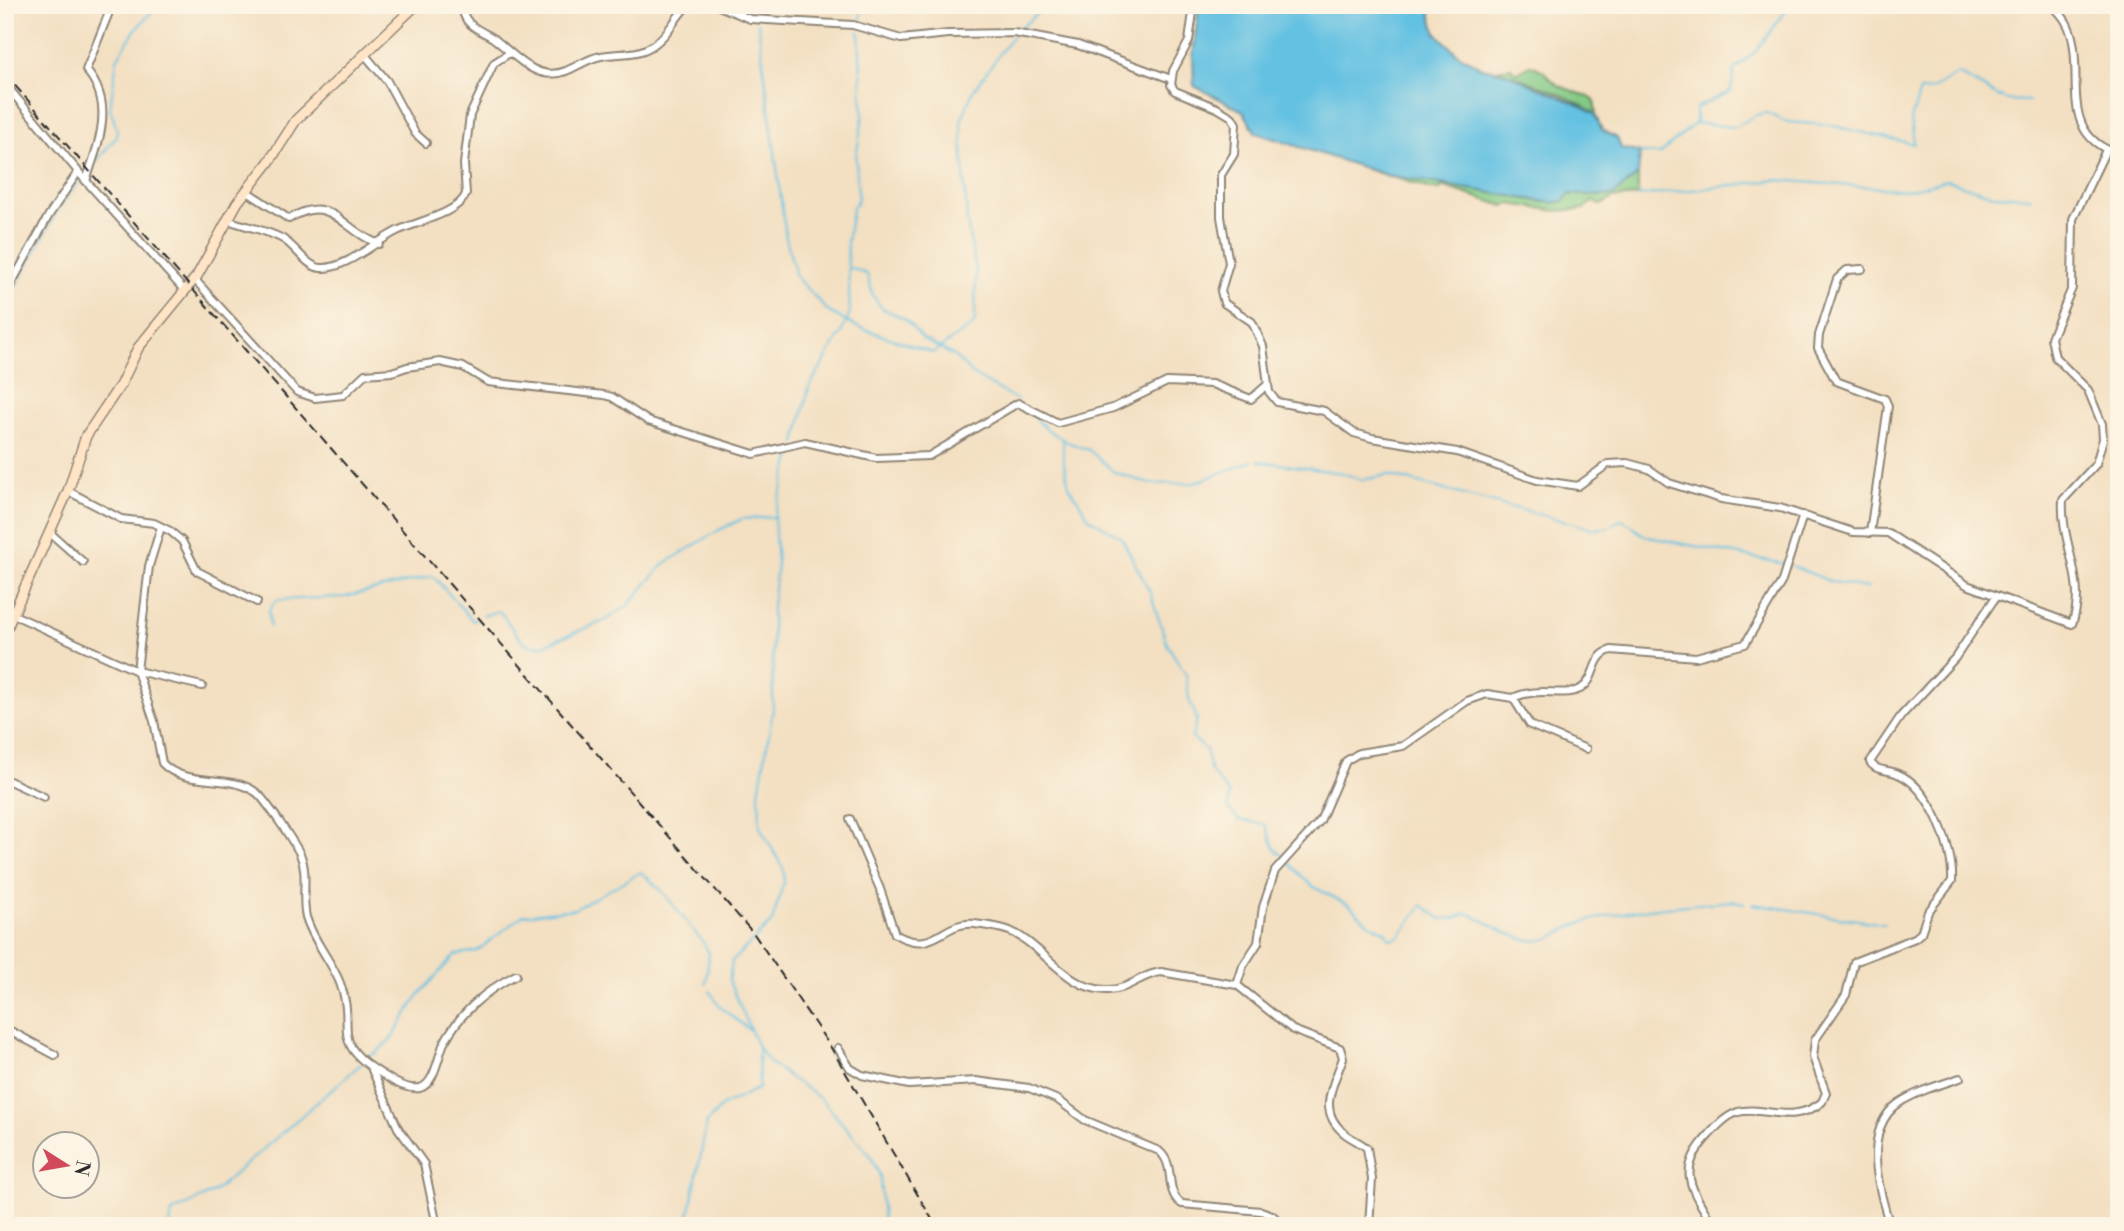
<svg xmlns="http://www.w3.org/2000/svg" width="2124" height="1231" font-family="'Libre Bodoni',serif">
<rect width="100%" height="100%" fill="#fcf5e5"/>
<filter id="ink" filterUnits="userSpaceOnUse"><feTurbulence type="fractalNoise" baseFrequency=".0143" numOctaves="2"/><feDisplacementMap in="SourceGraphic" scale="14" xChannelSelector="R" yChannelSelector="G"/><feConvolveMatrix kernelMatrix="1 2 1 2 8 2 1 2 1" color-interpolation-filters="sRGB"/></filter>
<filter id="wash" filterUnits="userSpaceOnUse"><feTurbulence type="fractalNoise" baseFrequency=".00686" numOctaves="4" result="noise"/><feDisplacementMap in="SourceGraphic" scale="28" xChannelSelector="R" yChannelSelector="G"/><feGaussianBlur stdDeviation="1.57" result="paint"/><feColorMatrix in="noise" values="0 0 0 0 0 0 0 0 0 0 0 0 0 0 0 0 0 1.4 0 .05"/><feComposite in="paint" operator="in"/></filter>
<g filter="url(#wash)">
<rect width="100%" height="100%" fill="#f3dfc1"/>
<g fill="#83ca85" stroke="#577a58" stroke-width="2">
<path d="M 1530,65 C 1547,70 1546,76 1557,84 C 1565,90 1582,92 1594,100 L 1597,122 C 1596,117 1596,115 1592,112 C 1579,100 1510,72 1493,71 L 1511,67 L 1516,73 Z"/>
<path d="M 1366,169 L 1543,202 L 1563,201 L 1569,194 L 1612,196 L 1638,175 L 1638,196 L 1613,198 L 1601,205 L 1593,201 L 1584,209 L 1557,211 L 1510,204 L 1504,206 L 1442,186 L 1440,190 L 1431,189 Z"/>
</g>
<path fill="#64c1e2" stroke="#487686" stroke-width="2" d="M 1199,5 L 1428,5 L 1436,33 L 1458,54 L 1482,68 L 1506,73 L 1583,107 L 1595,114 L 1602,130 L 1617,138 L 1621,148 L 1640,153 L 1638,175 L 1612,196 L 1570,194 L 1563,201 L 1553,203 L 1386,175 L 1256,133 L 1243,111 L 1194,86 L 1193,56 Z"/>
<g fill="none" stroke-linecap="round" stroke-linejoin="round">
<g stroke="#64c1e2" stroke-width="2">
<path d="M 758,16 L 759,5"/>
<path d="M 758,23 L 786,238 L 796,277 L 829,312 L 855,326 L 933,353 L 973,325 L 975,320 L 976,272 L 967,222 L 961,121 L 973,91 L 1013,35"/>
<path d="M 860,25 L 862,5"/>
<path d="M 1016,32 L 1047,5"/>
<path d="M 1696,122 L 1696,108 L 1731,91 L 1734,70 L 1756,51 L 1790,5"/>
<path d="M 1640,153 L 1660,154 L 1695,123 L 1735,127 L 1756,115 L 1766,113 L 1787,122 L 1829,125 L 1914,144 L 1911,119 L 1920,91 L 1931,90 L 1958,74 L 2006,100 L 2029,101"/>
<path d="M 95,163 L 116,137 L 117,130 L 110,108 L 117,59 L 135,30 L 158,5"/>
<path d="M 1638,196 L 1777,180 L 1908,190 L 1947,180 L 1993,195 L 2031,197"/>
<path d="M 850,268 L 867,274 L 873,296 L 882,308 L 905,319 L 923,339 L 954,356 L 975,376 L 1017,400"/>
<path d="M 5,306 L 60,206 L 82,178"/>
<path d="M 1031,413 L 1045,428 L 1067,442 L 1089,450 L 1114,472 L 1149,484 L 1194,483 L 1252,461"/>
<path d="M 1063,440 L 1063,460 L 1069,486 L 1089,518 L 1121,537 L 1150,592 L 1167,644 L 1186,675 L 1189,699 L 1197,719 L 1192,737 L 1206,750 L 1210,770 L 1229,794 L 1228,808 L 1239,820 L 1265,824 L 1275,849 L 1284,857"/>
<path d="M 796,443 L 809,387 L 842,332 L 850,312 L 847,242 L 852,209 L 858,199 L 856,157 L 863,116 L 859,31"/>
<path d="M 794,448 L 774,517 L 777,565 L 772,605 L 773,710 L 759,792 L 760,827 L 784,870 L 784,881 L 772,922 L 732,961 L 729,981 L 758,1047 L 771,1064 L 821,1099 L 870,1155 L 880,1176 L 883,1226"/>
<path d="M 1258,461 L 1342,473 L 1362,480 L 1388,475 L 1595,529 L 1607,528 L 1620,520 C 1633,523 1636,533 1649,537 L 1785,564"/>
<path d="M 1792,566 L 1832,582 L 1868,588"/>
<path d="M 484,615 L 499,611 C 514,625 518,651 544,645 L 606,620 L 627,606 L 664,564 L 719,530 L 742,519 L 774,517"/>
<path d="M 270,627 L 269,610 L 276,600 L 345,597 L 433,576 L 473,621 L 476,620"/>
<path d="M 1288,862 L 1312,886 L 1350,906 L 1368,923 L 1384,931 L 1390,939 L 1399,937 L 1422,905 L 1441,919 L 1456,918 L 1466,913 C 1487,920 1507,937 1530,940 C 1552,944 1561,929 1578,924 C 1627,908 1681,906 1732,901 L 1745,903"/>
<path d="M 1752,904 L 1884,924"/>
<path d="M 710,991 L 720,1007 L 751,1031"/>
<path d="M 366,1057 L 377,1052 L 393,1037 L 418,996 L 455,955 L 477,951 L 523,915 L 575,909 L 641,872 L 663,892 L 705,945 L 709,954 L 706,984"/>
<path d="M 170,1226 L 172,1212 L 214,1192 L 361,1064"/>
<path d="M 647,1226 L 658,1219 L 679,1224 L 688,1220 L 707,1122 L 722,1106 L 759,1088 L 758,1048"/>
</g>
</g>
</g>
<g filter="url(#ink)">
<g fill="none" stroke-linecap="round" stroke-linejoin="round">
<defs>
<g id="street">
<path d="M 462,5 C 463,26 479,29 493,38 C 515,54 535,83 566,71 C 578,66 589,58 601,56 C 621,52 640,57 657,42 C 670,32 676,16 688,5"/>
<path d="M 716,5 L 750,19 L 853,25 L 901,39 L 948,34 L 1014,33 L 1078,45 L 1171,79"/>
<path d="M 1194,5 L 1189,41 L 1173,71 L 1171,85 L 1175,91 L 1217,108 L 1232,117 L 1236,124 L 1234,154 L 1221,175 L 1221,217 L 1229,263 L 1221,291 L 1224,303 L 1252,322 L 1263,346 L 1269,392 L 1277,402 L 1324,411 L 1354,433 L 1372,438 L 1457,452 L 1537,480 L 1578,486 L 1608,464 L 1627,463 L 1649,469 L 1669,483 L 1721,499 L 1780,508 L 1853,532 L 1888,533 L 1967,585 L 2072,624 C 2088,582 2060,543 2063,500 L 2096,464 L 2103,439 L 2102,424 L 2088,390 L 2055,357 L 2051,338 L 2072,288 L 2073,219 L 2106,150"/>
<path d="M 2051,5 C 2104,44 2041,131 2119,154"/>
<path d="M 365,55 L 387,81 L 415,133 L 426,143"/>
<path d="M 5,84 L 86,181 L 184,290"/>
<path d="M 86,181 C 98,144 116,104 86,70 L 112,5"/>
<path d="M 246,191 L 289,219 C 333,192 340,230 379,244"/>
<path d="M 227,220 C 245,226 266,230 283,239 C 295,246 307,267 321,268 C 344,270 378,240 397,231 C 415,222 458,214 466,194 L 464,164 L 470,115 L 494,63 L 508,54"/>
<path d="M 1862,269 L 1847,270 L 1837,279 L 1819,335 L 1818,348 L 1836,381 L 1885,399 L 1888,406 L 1870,533"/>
<path d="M 197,276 L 197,282 L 297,392 L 315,398 L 343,395 L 365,374 L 392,372 L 407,367 L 440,362 L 463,367 L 488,382 L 604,395 L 612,397 L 648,421 L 754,454 L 805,442 L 876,458 L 929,456 L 1018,403 L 1058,423 L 1113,408 L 1167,382 L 1212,384 L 1251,399 L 1267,385"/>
<path d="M 5,295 L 49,215 L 78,172"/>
<path d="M 68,491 L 121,519 L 154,523 L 170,531 L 182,541 L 197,571 L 257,602"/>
<path d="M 161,527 L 149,566 L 137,671 L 154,721 L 162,763 C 186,789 230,772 257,793 C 265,799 295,844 300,854 C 309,874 301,896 306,917 C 313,941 331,960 340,983 C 358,1030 326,1041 385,1076 C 395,1083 407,1090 420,1088 C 435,1084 438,1056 444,1043 C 459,1014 487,989 516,975"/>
<path d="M 49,532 L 83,562"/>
<path d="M 12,614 L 137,671 L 202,686"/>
<path d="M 1513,698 C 1540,685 1564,699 1582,688 C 1597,678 1591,656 1611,650 L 1696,657 L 1745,644 L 1782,581 L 1803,515"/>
<path d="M 5,779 L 44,797"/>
<path d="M 850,819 L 880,889 L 895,934 C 935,957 942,920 975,924 C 988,926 1004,927 1016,934 C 1047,951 1067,989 1106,990 C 1128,991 1141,974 1161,972 L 1237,985 L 1293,1030 L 1340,1048 L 1343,1058 C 1334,1084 1316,1110 1344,1133 C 1351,1139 1360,1142 1367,1148 L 1372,1179 L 1369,1226"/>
<path d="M 1237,985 L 1243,966 L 1258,943 L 1263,907 L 1275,871 L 1320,821 L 1346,761 L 1359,753 L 1403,746 L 1467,701 L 1487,694 L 1513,698 L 1530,725 L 1586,749"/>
<path d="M 5,1028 L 55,1055"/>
<path d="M 838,1048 L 850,1068 L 862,1075 L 909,1085 L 976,1081 L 1029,1088 L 1058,1100 L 1085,1120 L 1159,1151 C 1177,1166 1163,1191 1182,1204 L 1261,1211 L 1272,1215 L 1284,1226"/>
<path d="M 372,1070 L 398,1128 L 424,1164 L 437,1226"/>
<path d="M 1713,1226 C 1693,1189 1674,1172 1709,1135 C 1717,1126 1726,1116 1738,1112 C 1764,1105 1792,1126 1822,1102 L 1826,1093 L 1813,1057 L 1815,1040 L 1846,995 L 1854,962 L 1915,938 L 1921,933 L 1928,912 L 1952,881 C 1954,848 1930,787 1898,774 C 1888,769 1876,772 1870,762 L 1901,716 L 1955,658 L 1995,598"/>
<path d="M 1890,1226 C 1879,1191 1861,1129 1899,1103 C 1917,1091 1940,1085 1960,1078"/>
</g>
<path id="secondary" d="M 5,632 L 68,491 L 86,436 L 121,384 L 138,348 L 197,276 L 237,203 L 269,162 L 296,120 L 416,5"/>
</defs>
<use href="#street" stroke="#8f8576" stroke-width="10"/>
<use href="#secondary" stroke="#8f8576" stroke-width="12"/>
<use href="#street" stroke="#fff" stroke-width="6"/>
<use href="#secondary" stroke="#ffe4c6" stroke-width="9"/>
<path stroke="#2b2b2b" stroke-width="2" stroke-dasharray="10 5" stroke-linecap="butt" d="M 5,74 L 754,934 L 830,1046 L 936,1226"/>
</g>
</g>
<rect width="2124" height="1231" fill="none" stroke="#fcf5e5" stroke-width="28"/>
<g transform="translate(66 1165) rotate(101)"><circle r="33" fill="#fcf5e5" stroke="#a8a49b" stroke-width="2"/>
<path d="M0-5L12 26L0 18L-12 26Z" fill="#d1495b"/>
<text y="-10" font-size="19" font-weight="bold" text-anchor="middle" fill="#2b2b2b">N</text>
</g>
</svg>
